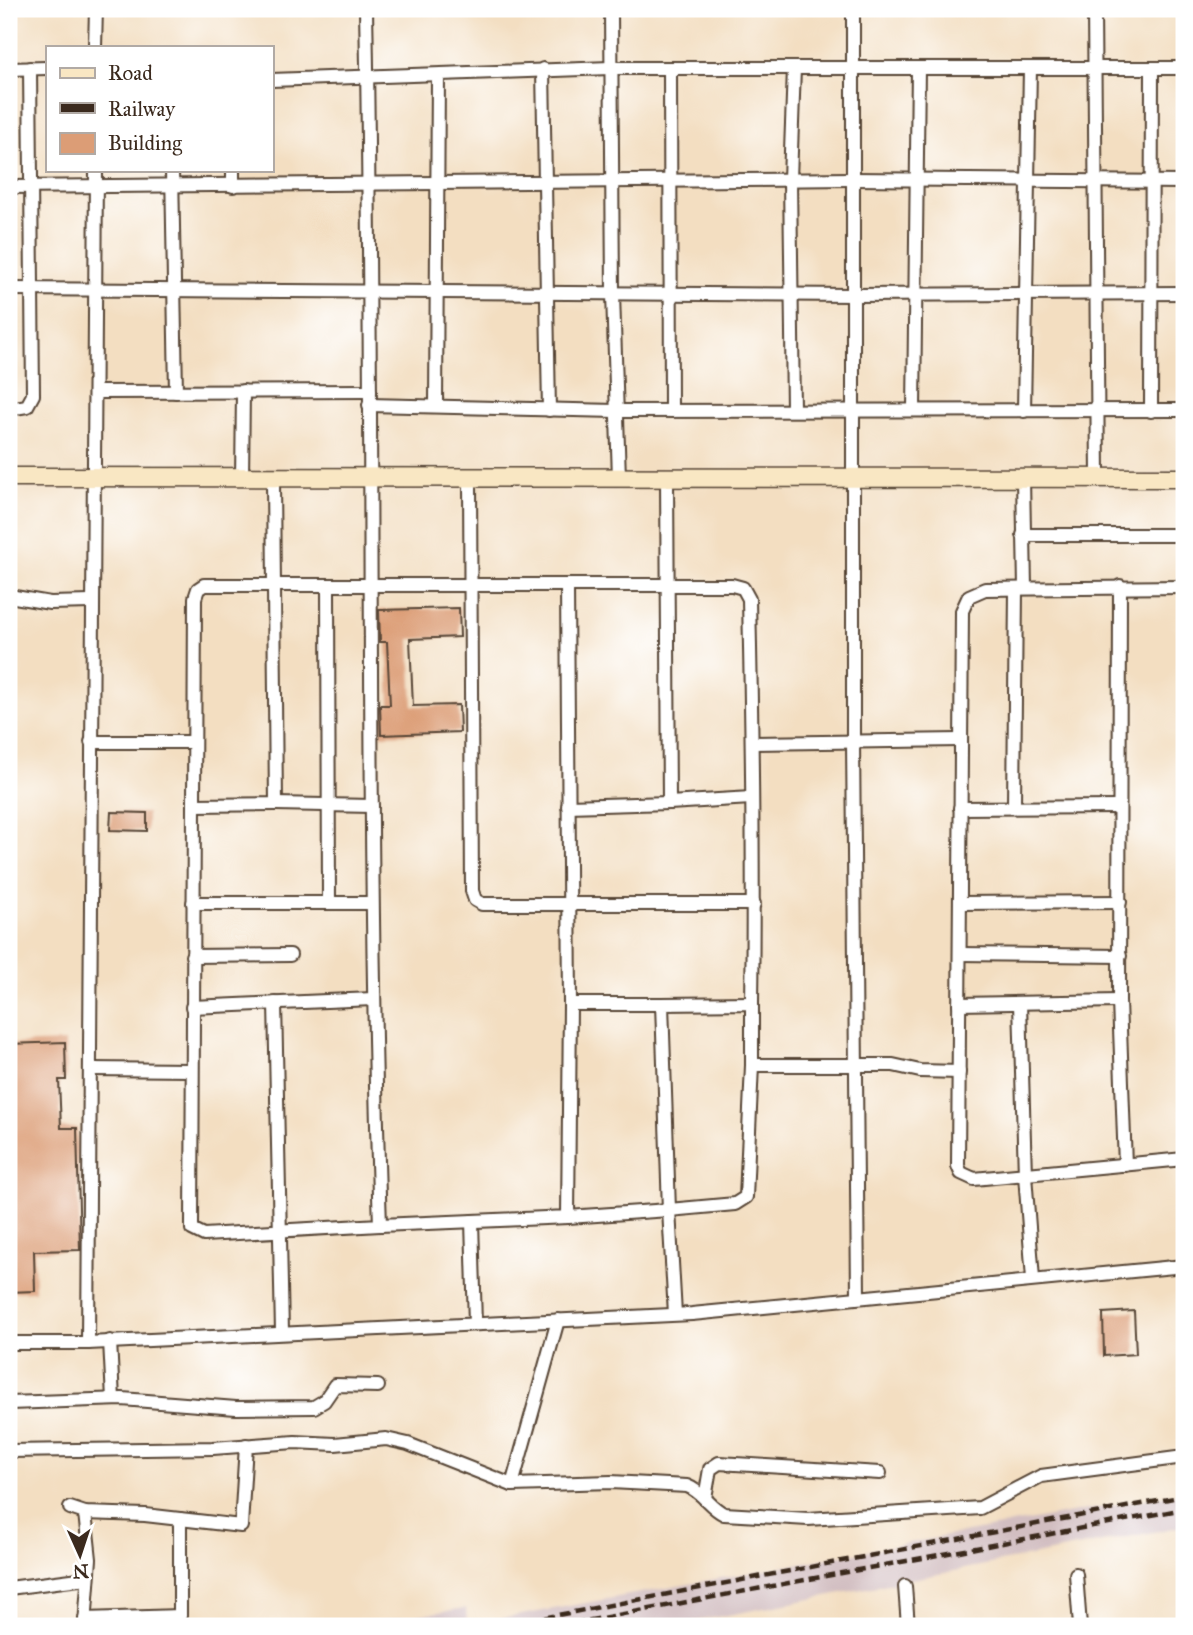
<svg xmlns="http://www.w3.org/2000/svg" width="1193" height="1635" font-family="'IM FELL Great Primer',serif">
<rect width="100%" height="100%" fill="#fff"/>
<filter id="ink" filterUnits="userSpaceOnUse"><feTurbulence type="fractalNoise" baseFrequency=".0143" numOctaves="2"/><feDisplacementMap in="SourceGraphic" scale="14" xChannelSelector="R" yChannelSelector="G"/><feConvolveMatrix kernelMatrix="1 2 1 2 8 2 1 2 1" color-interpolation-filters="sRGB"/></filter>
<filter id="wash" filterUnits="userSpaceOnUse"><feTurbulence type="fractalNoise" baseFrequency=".00686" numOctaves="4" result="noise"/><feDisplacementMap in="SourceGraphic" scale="28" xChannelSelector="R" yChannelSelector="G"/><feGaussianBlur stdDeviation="1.57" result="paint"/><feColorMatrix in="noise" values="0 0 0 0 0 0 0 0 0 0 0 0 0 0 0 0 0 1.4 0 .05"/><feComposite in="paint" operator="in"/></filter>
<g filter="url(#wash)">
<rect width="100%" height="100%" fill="#f3dec1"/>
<path fill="#d2bec1" d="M 1184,1492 L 1184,1526 L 672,1626 L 344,1626 L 466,1608 L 467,1625 Z"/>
<path fill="#a2d686" stroke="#6e8052" stroke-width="2" d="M 9,184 L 13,184 L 14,293 L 9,293 Z"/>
<g id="blocks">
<g fill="#dc9d76">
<path d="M 459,608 L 460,637 L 410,639 L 413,706 L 459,705 L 460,732 L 381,735 L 380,705 L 390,705 L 387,642 L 380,642 L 379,610 Z"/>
<path d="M 111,812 L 147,813 L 147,831 L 110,830 Z"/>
<path d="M 65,1042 L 66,1080 L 59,1080 L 61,1128 L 77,1128 L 80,1250 L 34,1251 L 35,1291 L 9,1292 L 9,1044 Z"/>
<path d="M 1134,1311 L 1136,1354 L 1104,1356 L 1103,1313 Z"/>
</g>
</g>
</g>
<g filter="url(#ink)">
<use href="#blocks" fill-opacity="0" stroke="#574536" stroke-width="2"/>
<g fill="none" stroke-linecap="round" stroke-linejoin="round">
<defs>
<g id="street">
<path d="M 611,9 L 613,294 L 619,478"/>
<path d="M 853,9 L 853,741 L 858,1296"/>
<path d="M 1094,9 L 1098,477"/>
<path d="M 95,47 L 96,9"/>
<path d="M 670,68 L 671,411"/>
<path d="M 9,69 L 47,68"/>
<path d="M 543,69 L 549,410"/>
<path d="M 271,80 L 610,68 L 1184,68"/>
<path d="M 172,170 L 176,392"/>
<path d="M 233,170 L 233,186"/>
<path d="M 9,187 L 852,179 L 1184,182"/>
<path d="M 9,289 L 854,295 L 1184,293"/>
<path d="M 95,392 L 370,391"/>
<path d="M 369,405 L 616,411 L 1184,410"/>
<path d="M 436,406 L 438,75"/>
<path d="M 9,409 L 27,406 L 33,395 L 30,68"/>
<path d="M 793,409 L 790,179 L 794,68"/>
<path d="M 914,410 L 918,68"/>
<path d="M 1024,411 L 1030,68"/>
<path d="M 1151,411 L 1152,68"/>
<path d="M 1023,477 L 1025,588"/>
<path d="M 667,478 L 669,803 L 751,798"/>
<path d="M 242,479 L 243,391"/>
<path d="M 470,479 L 472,891 L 475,900 L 482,904 L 754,904"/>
<path d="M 273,480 L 276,804 L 194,805 L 195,598 L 198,589 L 204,585 L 732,585 L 743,588 L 749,599 C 752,734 754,868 752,1003"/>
<path d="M 1023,535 L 1184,535"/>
<path d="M 328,585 L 329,903"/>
<path d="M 567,585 L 570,1004 L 662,1004"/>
<path d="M 1120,586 L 1119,1001 L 1125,1165"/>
<path d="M 1184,587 L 985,589 L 969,596 L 962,611 L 958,1166 L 961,1173 L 974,1179 L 1184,1159"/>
<path d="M 9,596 L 50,603 L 91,602"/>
<path d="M 91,742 L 193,742"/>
<path d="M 752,743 L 960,740"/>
<path d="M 276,804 L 372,806"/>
<path d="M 194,805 L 192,1229 L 204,1235 L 380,1225 C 366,819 374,414 366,9"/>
<path d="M 568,806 L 669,803"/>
<path d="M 1014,807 L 1016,589"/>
<path d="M 960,808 L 1119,807"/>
<path d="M 193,903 L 372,903"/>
<path d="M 960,903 L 1120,902"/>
<path d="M 960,954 L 1120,956"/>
<path d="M 192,956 L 290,955"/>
<path d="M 275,1003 L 282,1332"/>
<path d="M 1020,1003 L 1025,1175 L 1033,1279"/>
<path d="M 959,1004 L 1119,1001"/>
<path d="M 192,1007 L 373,999"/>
<path d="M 752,1065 L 752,1003 L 662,1004 L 669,1210 L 735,1204 L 746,1197 L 752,1065 L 893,1065 L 920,1071 L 959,1072"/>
<path d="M 90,1069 L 191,1070"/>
<path d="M 568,1217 L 669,1210 L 675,1314"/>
<path d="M 472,1221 L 475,1324"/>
<path d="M 380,1225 L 568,1217 L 570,1004"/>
<path d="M 110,1341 L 113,1399"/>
<path d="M 9,1343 L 88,1343 L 692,1314 L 1184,1266"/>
<path d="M 88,1343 L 96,170"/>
<path d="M 9,1403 L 122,1399 L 236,1408 L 314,1407 L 324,1401 L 335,1385 L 378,1386"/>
<path d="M 9,1451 L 213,1448 L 295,1442 L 335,1444 L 386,1439 L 408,1444 L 512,1485 L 558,1320"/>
<path d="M 512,1485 L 611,1482 L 687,1486 C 703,1492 709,1507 724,1514 L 808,1519 L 980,1508 L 1041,1476 L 1184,1457"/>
<path d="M 705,1498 L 710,1469 L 719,1463 L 880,1473"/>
<path d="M 70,1508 L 85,1513 L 145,1515 L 241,1526 L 246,1445"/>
<path d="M 85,1513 L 90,1559 L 85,1624"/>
<path d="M 1076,1574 L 1080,1626"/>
<path d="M 905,1586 L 908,1626"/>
<path d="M 9,1588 L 87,1578"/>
<path d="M 85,1619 L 180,1616 L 180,1519"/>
</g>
<path id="secondary" d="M 9,477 L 1184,478"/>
</defs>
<use href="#street" stroke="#574536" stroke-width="16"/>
<use href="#secondary" stroke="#574536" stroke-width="21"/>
<use href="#street" stroke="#fff" stroke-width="12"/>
<use href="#secondary" stroke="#f9e7c3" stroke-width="18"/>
<g stroke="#3b2a1e" stroke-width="4.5" stroke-dasharray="10 5" stroke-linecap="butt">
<path d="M 500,1626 L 1184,1496"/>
<path d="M 559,1626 L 1184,1509"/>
</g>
</g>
</g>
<rect width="1193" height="1635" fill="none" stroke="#fff" stroke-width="35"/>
<rect x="46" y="46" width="228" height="126" fill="#ffffff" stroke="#b1aaa5" stroke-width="2"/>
<rect x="60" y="68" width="35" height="10" fill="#f9e7c3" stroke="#b1aaa5" stroke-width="2"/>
<text x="108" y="80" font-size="21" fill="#3b2a1e">Road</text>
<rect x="60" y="103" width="35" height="10" fill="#3b2a1e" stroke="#b1aaa5" stroke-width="2"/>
<text x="108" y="116" font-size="21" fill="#3b2a1e">Railway</text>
<rect x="60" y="133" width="35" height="21" fill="#dc9d76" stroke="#b1aaa5" stroke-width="2"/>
<text x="108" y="150" font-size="21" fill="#3b2a1e">Building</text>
<g transform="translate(80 1555) rotate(177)" stroke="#ffffff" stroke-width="5" paint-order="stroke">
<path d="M0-5L12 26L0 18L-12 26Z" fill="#3b2a1e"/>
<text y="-10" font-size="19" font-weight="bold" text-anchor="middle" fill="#3b2a1e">N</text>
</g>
</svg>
